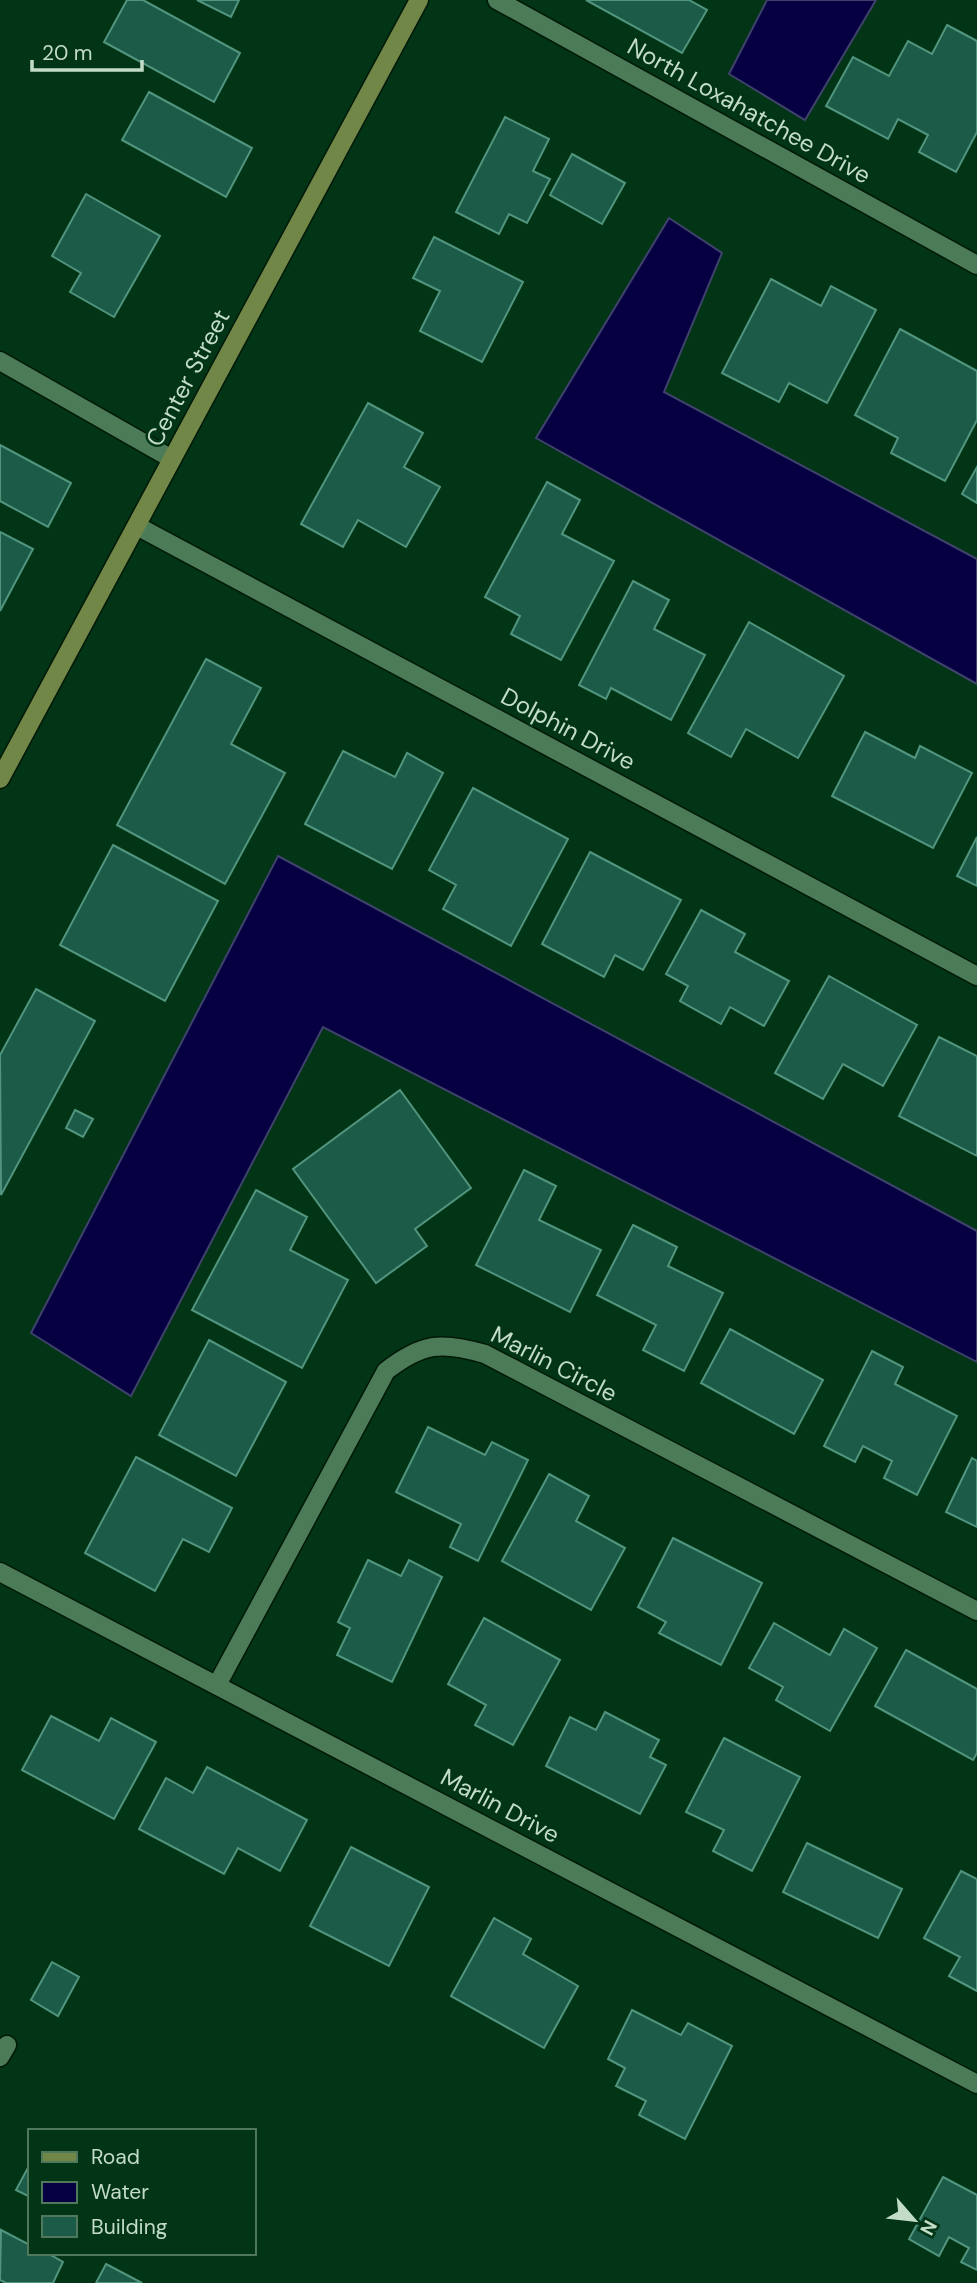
<svg xmlns="http://www.w3.org/2000/svg" width="977" height="2283" font-family="'DM Sans',sans-serif">
<rect width="100%" height="100%" fill="#013515"/>
<g fill="#060043" stroke="#3f426b" stroke-width="2">
<path d="M 767,0 L 876,0 L 805,120 L 729,74 Z"/>
<path d="M 669,218 L 722,253 L 664,392 L 977,559 L 977,684 L 536,438 Z"/>
<path d="M 278,856 L 977,1231 L 977,1362 L 323,1027 L 131,1396 L 31,1333 Z"/>
</g>
<g fill="#1d5b49" stroke="#52957f" stroke-width="2">
<path d="M 127,0 L 143,0 L 240,53 L 214,102 L 104,42 Z"/>
<path d="M 197,0 L 239,0 L 231,17 Z"/>
<path d="M 586,0 L 689,0 L 707,10 L 682,53 Z"/>
<path d="M 947,25 L 977,41 L 977,132 L 956,172 L 919,152 L 928,135 L 898,119 L 888,139 L 826,106 L 853,57 L 889,76 L 908,41 L 932,54 Z"/>
<path d="M 149,92 L 252,148 L 226,197 L 122,140 Z"/>
<path d="M 505,117 L 549,139 L 533,171 L 550,179 L 527,223 L 509,214 L 499,234 L 456,212 Z"/>
<path d="M 572,154 L 625,183 L 602,224 L 550,195 Z"/>
<path d="M 86,194 L 160,236 L 114,317 L 70,292 L 81,273 L 52,256 Z"/>
<path d="M 434,237 L 523,282 L 482,362 L 420,331 L 440,291 L 413,278 Z"/>
<path d="M 771,279 L 821,306 L 831,286 L 876,310 L 827,403 L 789,383 L 779,402 L 722,373 Z"/>
<path d="M 900,329 L 977,371 L 977,420 L 945,481 L 891,453 L 898,438 L 855,415 Z"/>
<path d="M 368,403 L 423,433 L 404,467 L 440,487 L 406,547 L 358,520 L 343,547 L 301,524 Z"/>
<path d="M 0,445 L 71,483 L 48,527 L 0,501 Z"/>
<path d="M 977,467 L 977,503 L 962,494 Z"/>
<path d="M 547,482 L 580,500 L 562,534 L 614,561 L 561,660 L 511,634 L 520,616 L 485,597 Z"/>
<path d="M 0,532 L 33,549 L 0,611 Z"/>
<path d="M 633,581 L 669,600 L 654,629 L 705,655 L 671,720 L 611,688 L 606,699 L 579,685 Z"/>
<path d="M 749,622 L 844,676 L 798,758 L 746,729 L 731,757 L 688,733 Z"/>
<path d="M 206,659 L 261,688 L 231,744 L 285,773 L 225,884 L 117,825 Z"/>
<path d="M 865,732 L 915,758 L 920,746 L 972,773 L 933,848 L 832,796 Z"/>
<path d="M 343,751 L 395,777 L 407,753 L 443,773 L 392,869 L 305,824 Z"/>
<path d="M 473,788 L 568,839 L 511,946 L 443,909 L 456,885 L 429,870 Z"/>
<path d="M 977,837 L 977,886 L 957,876 Z"/>
<path d="M 113,845 L 218,901 L 165,1001 L 60,945 Z"/>
<path d="M 590,852 L 681,900 L 643,970 L 615,955 L 604,977 L 542,944 Z"/>
<path d="M 701,910 L 745,934 L 735,952 L 789,981 L 764,1026 L 730,1007 L 721,1024 L 680,1001 L 688,986 L 666,974 Z"/>
<path d="M 829,976 L 917,1025 L 883,1086 L 843,1064 L 823,1099 L 775,1073 Z"/>
<path d="M 36,989 L 95,1021 L 1,1195 L 0,1055 Z"/>
<path d="M 939,1037 L 977,1056 L 977,1156 L 899,1116 Z"/>
<path d="M 400,1090 L 471,1188 L 415,1229 L 427,1246 L 376,1283 L 293,1169 Z"/>
<path d="M 75,1110 L 93,1119 L 83,1137 L 66,1128 Z"/>
<path d="M 524,1170 L 556,1186 L 539,1220 L 601,1250 L 570,1312 L 476,1265 Z"/>
<path d="M 256,1190 L 307,1217 L 290,1250 L 348,1280 L 302,1368 L 192,1310 Z"/>
<path d="M 633,1225 L 677,1247 L 668,1266 L 723,1293 L 684,1371 L 643,1350 L 656,1325 L 597,1295 Z"/>
<path d="M 730,1329 L 823,1380 L 794,1434 L 701,1383 Z"/>
<path d="M 209,1340 L 286,1382 L 236,1476 L 159,1435 Z"/>
<path d="M 872,1351 L 903,1367 L 895,1384 L 957,1416 L 917,1495 L 884,1478 L 892,1461 L 863,1446 L 855,1462 L 824,1446 Z"/>
<path d="M 428,1427 L 485,1455 L 492,1442 L 528,1460 L 478,1561 L 450,1547 L 461,1524 L 396,1492 Z"/>
<path d="M 136,1457 L 232,1508 L 209,1552 L 183,1539 L 155,1591 L 85,1553 Z"/>
<path d="M 972,1458 L 977,1461 L 977,1527 L 946,1512 Z"/>
<path d="M 549,1474 L 589,1496 L 576,1521 L 625,1548 L 591,1610 L 502,1561 Z"/>
<path d="M 673,1538 L 762,1583 L 721,1665 L 659,1633 L 666,1622 L 638,1607 Z"/>
<path d="M 368,1560 L 401,1576 L 409,1560 L 442,1577 L 392,1682 L 337,1655 L 350,1628 L 338,1622 Z"/>
<path d="M 484,1618 L 560,1660 L 513,1745 L 475,1725 L 486,1705 L 448,1684 Z"/>
<path d="M 774,1623 L 830,1655 L 844,1629 L 877,1648 L 830,1731 L 776,1700 L 783,1687 L 749,1668 Z"/>
<path d="M 906,1650 L 977,1689 L 977,1753 L 973,1760 L 875,1706 Z"/>
<path d="M 605,1712 L 659,1740 L 650,1757 L 666,1765 L 640,1814 L 546,1766 L 570,1717 L 596,1730 Z"/>
<path d="M 51,1716 L 99,1741 L 111,1718 L 156,1742 L 114,1819 L 22,1770 Z"/>
<path d="M 724,1738 L 800,1777 L 752,1871 L 713,1851 L 724,1830 L 686,1812 Z"/>
<path d="M 207,1767 L 307,1820 L 280,1871 L 238,1848 L 224,1874 L 139,1829 L 166,1778 L 193,1793 Z"/>
<path d="M 807,1843 L 902,1889 L 878,1938 L 783,1892 Z"/>
<path d="M 351,1847 L 429,1887 L 389,1966 L 310,1926 Z"/>
<path d="M 961,1871 L 977,1879 L 977,1991 L 949,1976 L 960,1957 L 924,1938 Z"/>
<path d="M 494,1918 L 531,1939 L 523,1954 L 578,1986 L 544,2048 L 451,1996 Z"/>
<path d="M 52,1962 L 79,1977 L 58,2016 L 31,2000 Z"/>
<path d="M 632,2010 L 681,2035 L 688,2023 L 732,2046 L 685,2139 L 639,2115 L 646,2101 L 616,2086 L 625,2068 L 608,2059 Z"/>
<path d="M 30,2164 L 30,2197 L 16,2190 Z"/>
<path d="M 943,2177 L 977,2195 L 977,2270 L 961,2262 L 969,2248 L 949,2237 L 939,2256 L 909,2239 Z"/>
<path d="M 1,2230 L 30,2245 L 30,2253 L 47,2253 L 63,2262 L 53,2283 L 6,2283 L 0,2280 Z"/>
<path d="M 106,2264 L 142,2283 L 96,2283 Z"/>
</g>
<g fill="none" stroke-linecap="round" stroke-linejoin="round">
<defs>
<g id="street">
<path d="M 497,0 L 977,265"/>
<path d="M 0,361 L 172,459"/>
<path d="M 137,526 L 977,976"/>
<path d="M 0,1572 L 977,2084"/>
<path d="M 217,1685 L 386,1371 C 422,1343 441,1341 485,1354 L 977,1611"/>
<path d="M 0,2057 L 7,2045"/>
</g>
<path id="secondary" d="M 0,779 L 419,0"/>
</defs>
<use href="#street" stroke="#021908" stroke-width="21"/>
<use href="#secondary" stroke="#021908" stroke-width="21"/>
<use href="#street" stroke="#4c7c57" stroke-width="18"/>
<use href="#secondary" stroke="#718748" stroke-width="18"/>
</g>
<g text-anchor="middle" stroke-width="5" stroke-linejoin="round" paint-order="stroke">
<g font-size="24" fill="#c3dcc8" stroke="#013515">
<text transform="translate(749 111) rotate(29)" y="8">North Loxahatchee Drive</text>
<text transform="translate(188 378) rotate(-62)" y="8">Center Street</text>
<text transform="translate(568 729) rotate(28)" y="8">Dolphin Drive</text>
<text transform="translate(554 1364) rotate(27)" y="8">Marlin Circle</text>
<text transform="translate(500 1806) rotate(28)" y="8">Marlin Drive</text>
</g>
</g>
<rect x="28" y="2129" width="228" height="126" fill="#013515" stroke="#4f785d" stroke-width="2"/>
<rect x="42" y="2152" width="35" height="10" fill="#718748" stroke="#4f785d" stroke-width="2"/>
<text x="91" y="2164" font-size="21" fill="#c3dcc8">Road</text>
<rect x="42" y="2182" width="35" height="21" fill="#060043" stroke="#4f785d" stroke-width="2"/>
<text x="91" y="2199" font-size="21" fill="#c3dcc8">Water</text>
<rect x="42" y="2216" width="35" height="21" fill="#1d5b49" stroke="#4f785d" stroke-width="2"/>
<text x="91" y="2234" font-size="21" fill="#c3dcc8">Building</text>
<g transform="translate(914 2220) rotate(118)" stroke="#013515" stroke-width="5" paint-order="stroke">
<path d="M0-5L12 26L0 18L-12 26Z" fill="#c3dcc8"/>
<text y="-10" font-size="19" font-weight="bold" text-anchor="middle" fill="#c3dcc8">N</text>
</g>
<path d="M32 60v10h110v-10" fill="none" stroke="#c3dcc8" stroke-width="3.5"/>
<text x="42" y="60" font-size="21" fill="#c3dcc8" stroke="#013515" stroke-width="5" paint-order="stroke">20 m</text>
</svg>
